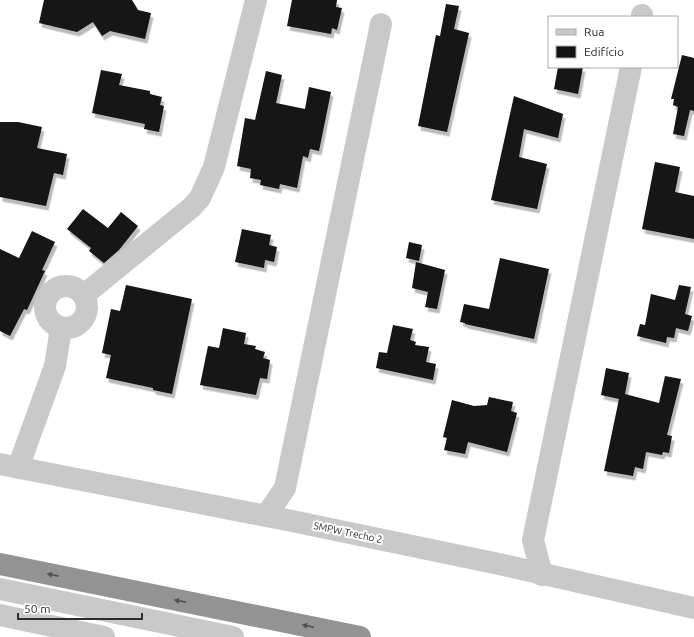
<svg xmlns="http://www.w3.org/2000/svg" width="694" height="637" font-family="Ubuntu,sans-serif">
<defs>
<filter id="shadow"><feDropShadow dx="2.5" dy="4.5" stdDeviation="0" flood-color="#0004"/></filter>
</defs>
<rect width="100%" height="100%" fill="#fff"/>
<g fill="#131313" filter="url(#shadow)">
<path d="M 44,0 L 132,0 L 138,10 L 151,13 L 145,39 L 110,31 L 102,36 L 93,22 L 77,32 L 39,23 Z"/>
<path d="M 292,0 L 337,0 L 336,7 L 342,8 L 337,30 L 332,28 L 331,34 L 287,26 Z"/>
<path d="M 446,4 L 459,6 L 454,29 L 469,33 L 447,132 L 418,126 L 436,35 L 440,36 Z"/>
<path d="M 682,55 L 694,58 L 694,111 L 690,110 L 684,136 L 673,134 L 678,107 L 673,105 L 674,99 L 671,99 Z"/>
<path d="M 558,67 L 583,67 L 578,94 L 554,89 Z"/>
<path d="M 101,70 L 122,74 L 119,85 L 150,91 L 150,94 L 162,97 L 160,105 L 164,106 L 159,132 L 144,129 L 145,124 L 92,113 Z"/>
<path d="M 266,71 L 282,75 L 276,103 L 305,109 L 309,87 L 331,92 L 319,151 L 310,149 L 308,158 L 303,156 L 297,188 L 280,184 L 279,189 L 260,185 L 261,180 L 250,178 L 251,169 L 237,166 L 245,118 L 255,120 Z"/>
<path d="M 514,96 L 563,114 L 558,138 L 524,129 L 519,157 L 547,164 L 537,209 L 491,200 Z"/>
<path d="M 0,122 L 18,122 L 42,127 L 37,148 L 67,154 L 63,175 L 54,173 L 46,206 L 0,197 Z"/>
<path d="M 655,162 L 680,167 L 675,192 L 694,196 L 694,239 L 642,229 Z"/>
<path d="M 83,209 L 108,228 L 121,212 L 138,226 L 119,250 L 104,263 L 89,251 L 91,248 L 67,229 Z"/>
<path d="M 242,229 L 271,235 L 269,245 L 277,247 L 274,262 L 265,260 L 264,268 L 235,262 Z"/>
<path d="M 32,231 L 55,242 L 42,270 L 45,271 L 27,310 L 24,309 L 10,336 L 0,331 L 0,249 L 19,258 Z"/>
<path d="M 409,242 L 422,245 L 419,261 L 406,258 Z"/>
<path d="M 500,258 L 549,269 L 534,339 L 465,324 L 465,323 L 460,322 L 464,304 L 489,309 Z"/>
<path d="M 416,262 L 445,270 L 437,309 L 425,307 L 428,292 L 412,288 Z"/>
<path d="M 126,285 L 192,299 L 172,394 L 153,390 L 153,388 L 106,378 L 111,355 L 102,353 L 111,309 L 120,311 Z"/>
<path d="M 679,285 L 691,287 L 685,314 L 692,316 L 688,331 L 676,328 L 674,338 L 667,337 L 666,343 L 637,336 L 640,324 L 645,325 L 651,294 L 675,300 Z"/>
<path d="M 393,325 L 413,329 L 410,340 L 416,342 L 415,345 L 429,347 L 426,362 L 436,364 L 433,380 L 376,368 L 379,352 L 387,353 Z"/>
<path d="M 223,328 L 246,333 L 244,344 L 256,346 L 255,349 L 265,352 L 263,358 L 270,360 L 267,379 L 260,378 L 256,395 L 200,385 L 208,346 L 219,348 Z"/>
<path d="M 606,368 L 629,373 L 625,394 L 659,403 L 665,376 L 681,379 L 667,435 L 672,436 L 669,453 L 663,452 L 662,455 L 646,452 L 643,469 L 635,467 L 633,476 L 604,471 L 619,399 L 601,395 Z"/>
<path d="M 489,397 L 513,402 L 511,411 L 517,413 L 507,452 L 468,442 L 465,454 L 444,450 L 447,438 L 443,437 L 452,400 L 474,406 L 487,405 Z"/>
</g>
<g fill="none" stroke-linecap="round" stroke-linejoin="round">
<g stroke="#c9c9c9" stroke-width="22">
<path d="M 642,17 L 642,15"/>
<circle cx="66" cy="307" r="21"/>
<path d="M 84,295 L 192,207 L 200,198 L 214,167 L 256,0"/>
<path d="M 0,464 L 292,521 L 499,564 L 694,608"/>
<path d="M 18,468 L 55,366 L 61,328"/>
<path d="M 266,516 L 285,488 L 381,24"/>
<path d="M 542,575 L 533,540 L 631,67"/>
<path d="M 0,589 L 233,637"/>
<path d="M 0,615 L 104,637"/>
</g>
<path stroke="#939393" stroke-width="22" d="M 0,564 L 360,637"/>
</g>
<defs><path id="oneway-solid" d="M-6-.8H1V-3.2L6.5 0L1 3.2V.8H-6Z"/></defs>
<g fill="#505050">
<use href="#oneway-solid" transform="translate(53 575) rotate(-169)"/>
<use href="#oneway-solid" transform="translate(180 601) rotate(-169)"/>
<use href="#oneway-solid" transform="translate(308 626) rotate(-169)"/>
</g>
<g text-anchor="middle" stroke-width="4" stroke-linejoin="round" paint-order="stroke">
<g font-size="10" fill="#2c2c2c" stroke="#fff">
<text transform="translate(348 532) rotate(12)" y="4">SMPW Trecho 2</text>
</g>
</g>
<rect x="548" y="16" width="130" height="52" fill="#ffffff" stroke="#ababab"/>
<rect x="556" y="29" width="20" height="6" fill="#c9c9c9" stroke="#ababab"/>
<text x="584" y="36" font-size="12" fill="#2c2c2c">Rua</text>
<rect x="556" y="46" width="20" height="12" fill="#131313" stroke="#ababab"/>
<text x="584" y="56" font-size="12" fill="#2c2c2c">Edifício</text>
<path d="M18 613v6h124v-6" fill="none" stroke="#2c2c2c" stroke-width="2"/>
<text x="24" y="613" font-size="12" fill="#2c2c2c" stroke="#ffffff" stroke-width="3" paint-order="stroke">50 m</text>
</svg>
